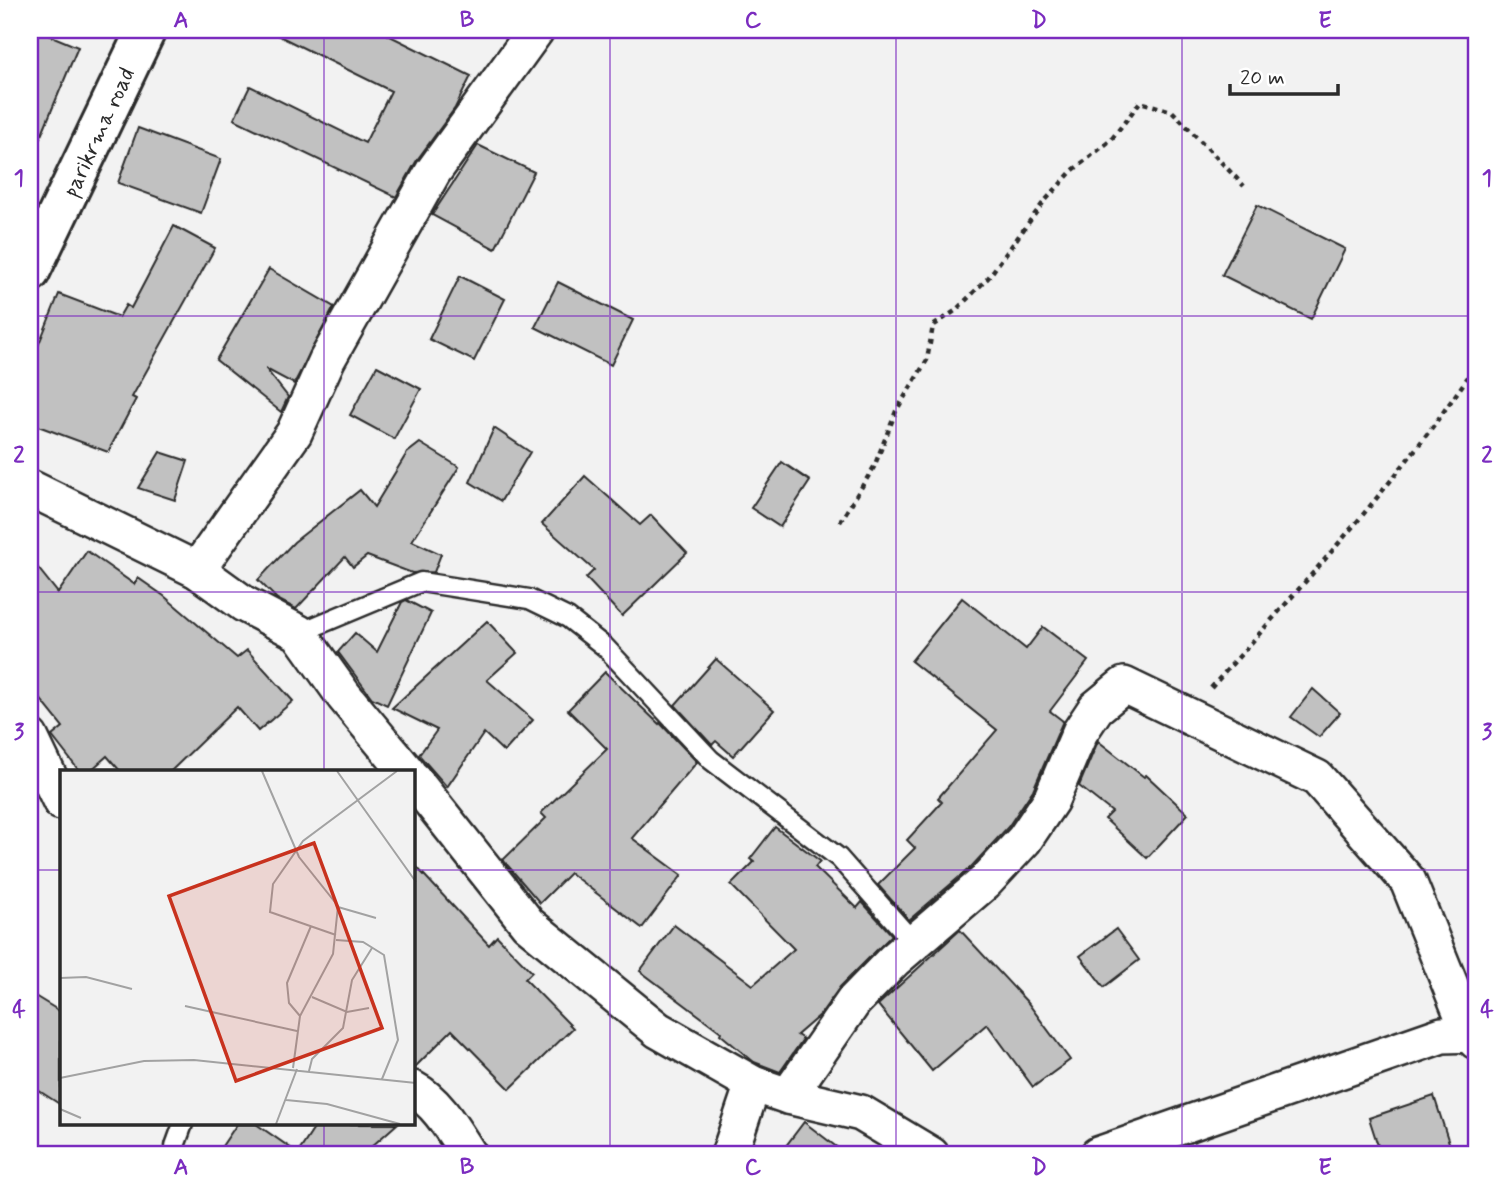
<svg xmlns="http://www.w3.org/2000/svg" width="1506" height="1185" font-family="Mynerve,sans-serif">
<rect width="100%" height="100%" fill="#f2f2f2"/>
<filter id="ink" filterUnits="userSpaceOnUse"><feTurbulence type="fractalNoise" baseFrequency=".0143" numOctaves="2"/><feDisplacementMap in="SourceGraphic" scale="14" xChannelSelector="R" yChannelSelector="G"/><feConvolveMatrix kernelMatrix="1 2 1 2 8 2 1 2 1" color-interpolation-filters="sRGB"/></filter>
<g filter="url(#ink)">
<g fill="#c1c1c1" stroke="#2b2b2b" stroke-width="2">
<path d="M 30,30 L 37,30 L 78,47 L 30,162 Z"/>
<path d="M 267,30 L 378,30 L 471,76 L 455,108 L 417,160 L 396,197 L 234,119 L 250,86 L 365,143 L 391,91 Z"/>
<path d="M 138,128 L 221,159 L 201,213 L 118,183 Z"/>
<path d="M 478,145 L 534,172 L 495,249 L 432,215 Z"/>
<path d="M 1257,205 L 1345,249 L 1311,319 L 1222,275 Z"/>
<path d="M 174,226 L 215,248 L 132,397 L 136,399 L 108,452 L 30,423 L 30,366 L 59,294 L 119,317 L 126,305 L 131,308 Z"/>
<path d="M 269,269 L 334,307 L 294,384 L 266,369 L 288,397 L 281,412 L 216,360 Z"/>
<path d="M 460,276 L 505,299 L 474,361 L 429,339 Z"/>
<path d="M 558,282 L 633,320 L 611,365 L 535,327 Z"/>
<path d="M 377,366 L 421,389 L 394,439 L 350,415 Z"/>
<path d="M 494,428 L 530,452 L 501,501 L 470,482 Z"/>
<path d="M 420,443 L 459,467 L 412,541 L 441,554 L 434,572 L 412,573 L 367,556 L 353,567 L 345,557 L 296,609 L 277,599 L 258,580 L 294,542 L 360,490 L 374,507 L 407,453 Z"/>
<path d="M 160,452 L 188,461 L 175,500 L 138,488 Z"/>
<path d="M 782,462 L 810,481 L 780,527 L 751,508 Z"/>
<path d="M 585,476 L 640,525 L 651,515 L 687,553 L 622,616 L 586,578 L 594,570 L 542,524 Z"/>
<path d="M 87,551 L 134,584 L 138,578 L 164,596 L 237,658 L 247,650 L 293,701 L 258,731 L 237,707 L 170,772 L 121,772 L 107,756 L 89,772 L 80,772 L 52,736 L 63,727 L 30,686 L 30,558 L 58,593 Z"/>
<path d="M 962,598 L 1026,649 L 1043,627 L 1088,661 L 1050,711 L 1063,721 L 1033,790 L 1008,827 L 971,867 L 909,920 L 878,885 L 915,848 L 907,840 L 942,802 L 938,798 L 997,730 L 911,661 Z"/>
<path d="M 406,600 L 431,613 L 387,705 L 372,698 L 338,652 L 355,633 L 377,652 L 402,602 Z"/>
<path d="M 487,621 L 517,653 L 487,680 L 533,720 L 504,752 L 484,733 L 447,787 L 419,755 L 437,730 L 392,708 Z"/>
<path d="M 716,659 L 774,710 L 733,756 L 716,741 L 712,745 L 675,705 Z"/>
<path d="M 605,672 L 659,724 L 660,723 L 697,762 L 632,838 L 682,875 L 642,928 L 570,873 L 540,903 L 503,860 L 546,818 L 541,813 L 607,749 L 568,710 Z"/>
<path d="M 1313,689 L 1340,713 L 1319,737 L 1291,717 Z"/>
<path d="M 1098,741 L 1144,777 L 1146,775 L 1188,814 L 1147,858 L 1105,819 L 1112,812 L 1079,786 Z"/>
<path d="M 775,827 L 820,861 L 815,867 L 857,908 L 862,902 L 892,935 L 840,987 L 820,1015 L 797,1035 L 803,1039 L 780,1072 L 754,1062 L 720,1034 L 721,1032 L 640,971 L 674,925 L 753,985 L 794,949 L 731,885 L 754,862 L 750,859 Z"/>
<path d="M 413,863 L 489,945 L 497,936 L 532,972 L 525,979 L 573,1028 L 510,1089 L 452,1030 L 413,1069 Z"/>
<path d="M 1116,929 L 1139,960 L 1104,987 L 1080,956 Z"/>
<path d="M 960,930 L 1028,1003 L 1070,1060 L 1033,1087 L 987,1024 L 932,1071 L 878,1005 Z"/>
<path d="M 30,993 L 61,1012 L 61,1105 L 30,1085 Z"/>
<path d="M 1434,1096 L 1453,1155 L 1381,1155 L 1369,1118 Z"/>
<path d="M 804,1122 L 847,1155 L 779,1155 Z"/>
<path d="M 237,1124 L 256,1124 L 298,1153 L 317,1124 L 397,1124 L 362,1155 L 216,1155 Z"/>
</g>
<g fill="none" stroke-linecap="round" stroke-linejoin="round">
<defs>
<g id="service">
<path d="M 299,633 L 421,582 L 529,599 L 568,618 L 605,647 L 711,760 L 839,858 L 914,943"/>
<path d="M 175,1146 L 183,1124"/>
</g>
<g id="minor">
<path d="M 30,488 L 197,570 L 244,604 L 299,633 L 344,696 L 407,772"/>
<path d="M 197,570 L 294,433 L 327,360 L 433,172 L 536,30"/>
<path d="M 30,737 L 61,802"/>
<path d="M 413,779 L 528,924 L 658,1030 L 753,1084 L 788,1096 L 861,1113 L 931,1155"/>
<path d="M 413,1089 C 438,1102 454,1132 469,1155"/>
<path d="M 788,1096 L 854,1001 L 894,960 L 985,882 L 1024,840 L 1051,800 L 1080,732 L 1096,708 L 1124,685 L 1317,778 L 1408,881 L 1470,1034 L 1476,1041"/>
<path d="M 729,1155 L 753,1084"/>
<path d="M 1098,1155 L 1442,1035 L 1476,1034"/>
</g>
<path id="tertiary" d="M 30,272 L 146,30"/>
</defs>
<use href="#service" stroke="#2b2b2b" stroke-width="23"/>
<use href="#minor" stroke="#2b2b2b" stroke-width="40"/>
<use href="#tertiary" stroke="#2b2b2b" stroke-width="44"/>
<g stroke="#2b2b2b" stroke-width="4.5" stroke-dasharray="5 5" stroke-linecap="butt">
<path d="M 840,522 L 874,467 L 896,411 L 927,360 L 933,326 L 955,311 L 988,278 L 1043,203 L 1072,171 L 1111,140 L 1140,102 L 1172,111 L 1244,186"/>
<path d="M 1211,688 C 1303,584 1399,481 1476,365"/>
</g>
<use href="#service" stroke="#fff" stroke-width="18"/>
<use href="#minor" stroke="#fff" stroke-width="35"/>
<use href="#tertiary" stroke="#fff" stroke-width="38"/>
</g>
</g>
<path fill="none" stroke="#7b2cbf" stroke-width="2" stroke-opacity="0.55" d="M 324,30 L 324,772M 610,30 L 610,1155M 896,30 L 896,1155M 1182,30 L 1182,1155M 30,316 L 1476,316M 30,592 L 1476,592M 30,870 L 61,870M 413,870 L 1476,870M 324,1124 L 324,1155"/>
<g text-anchor="middle" stroke-width="7" stroke-linejoin="round" paint-order="stroke">
<g font-size="23" fill="#2b2b2b" stroke="#fff">
<text transform="translate(98 132) rotate(-65)" y="8">parikrma road</text>
</g>
</g>
<g transform="translate(60 770)">
<rect width="355" height="355" fill="#f2f2f2"/>
<path fill="none" stroke="#a2a2a2" stroke-width="2" d="M 202,1 L 239,87 L 278,136 L 273,184 L 240,246 L 233,298M 277,1 L 356,112M 278,137 L 316,148M 276,165 L 210,142 L 213,114 L 243,71 L 337,1M 276,170 L 303,172 L 324,185 L 338,270 L 322,309M 0,208 L 26,207 L 72,219M 252,227 L 287,242 L 309,238M 125,236 L 237,261M 240,246 L 229,233 L 227,213 L 251,156M 249,301 L 252,289 L 283,258 L 292,210 L 312,178M 0,308 L 84,291 L 134,290 L 356,313M 226,330 L 267,334 L 340,354M 0,339 L 21,348M 216,354 L 237,299"/>
<path fill="#c8321e" fill-opacity="0.15" stroke="#c8321e" stroke-width="3.5" d="M 254,73 L 322,258 L 176,311 L 109,126 Z"/>
<rect width="355" height="355" fill="none" stroke="#2b2b2b" stroke-width="3.5"/>
</g>
<rect width="1506" height="1185" fill="none" stroke="#fff" stroke-width="77"/>
<path d="M1230 84v10h108v-10" fill="none" stroke="#2b2b2b" stroke-width="3.5"/>
<text x="1240" y="84" font-size="21" fill="#2b2b2b" stroke="#ffffff" stroke-width="5" paint-order="stroke">20 m</text>
<rect x="38" y="38" width="1430" height="1108" fill="none" stroke="#7b2cbf" stroke-width="2.5"/>
<g font-size="23" text-anchor="middle" font-weight="bold" fill="#7b2cbf">
<text x="181" y="27">A</text>
<text x="467" y="27">B</text>
<text x="753" y="27">C</text>
<text x="1039" y="27">D</text>
<text x="1325" y="27">E</text>
<text x="19" y="185">1</text>
<text x="1487" y="185">1</text>
<text x="19" y="462">2</text>
<text x="1487" y="462">2</text>
<text x="19" y="739">3</text>
<text x="1487" y="739">3</text>
<text x="19" y="1016">4</text>
<text x="1487" y="1016">4</text>
<text x="181" y="1174">A</text>
<text x="467" y="1174">B</text>
<text x="753" y="1174">C</text>
<text x="1039" y="1174">D</text>
<text x="1325" y="1174">E</text>
</g>
</svg>
